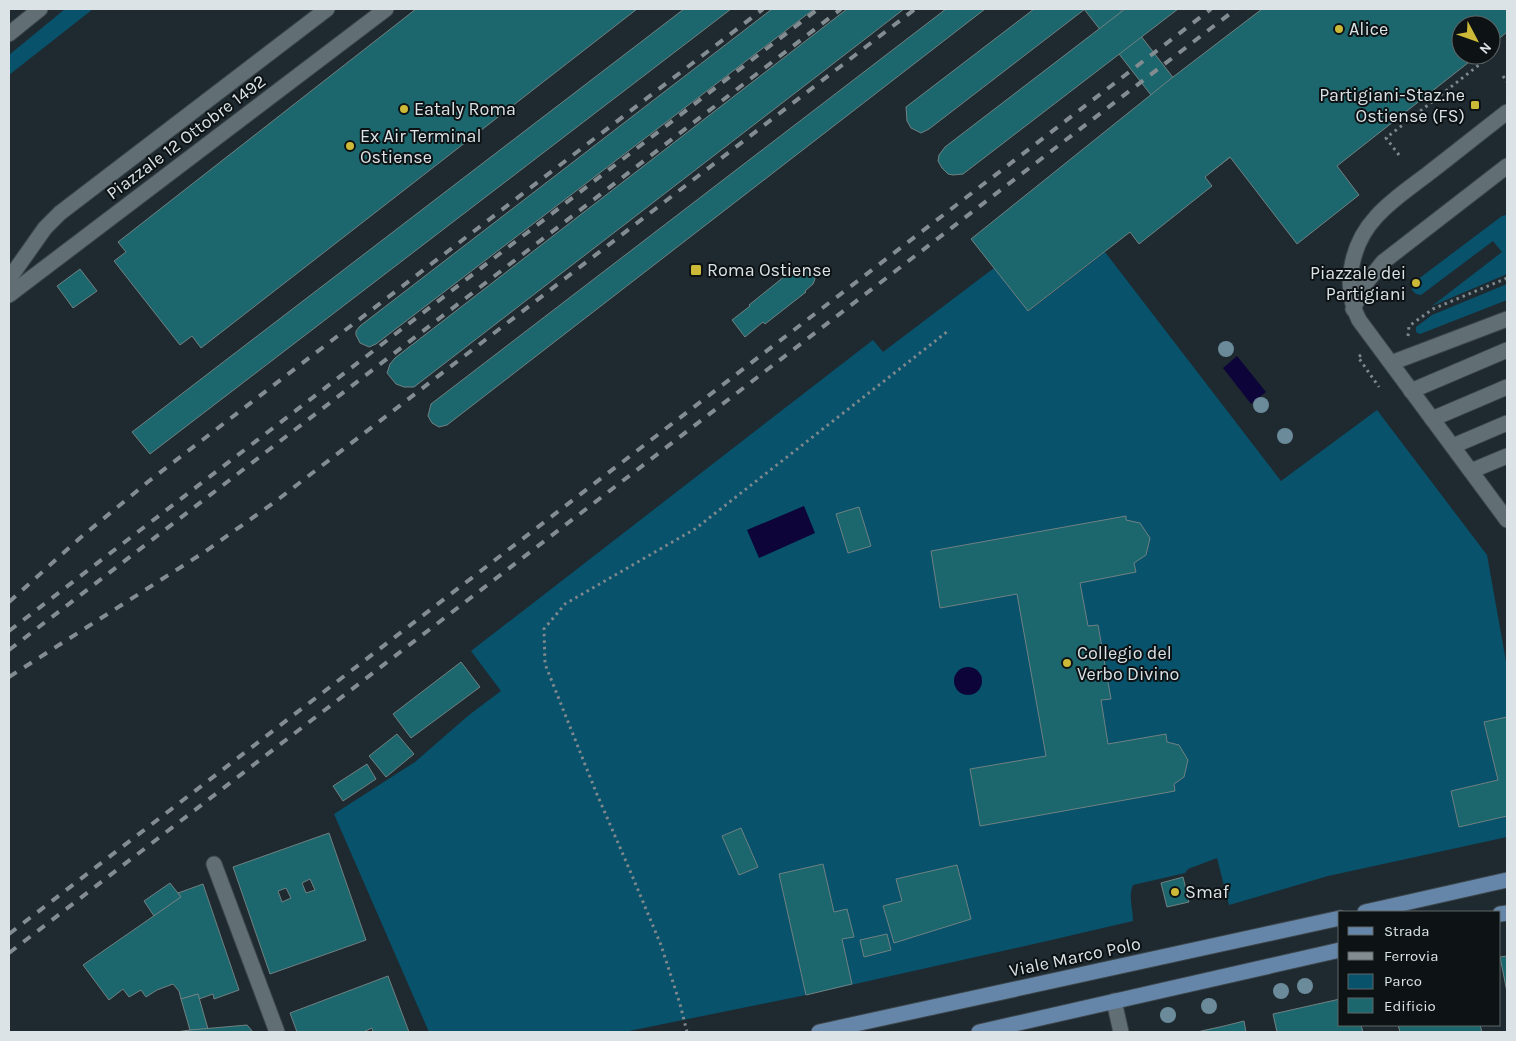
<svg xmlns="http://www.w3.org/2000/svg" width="1516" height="1041" font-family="Karla,sans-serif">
<rect width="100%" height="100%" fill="#1f2a30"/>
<g fill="#08526c">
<path d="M 65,9 L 93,9 L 9,75 L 9,55 Z"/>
<path d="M 1506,215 L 1507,274 L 1432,306 L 1502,252 L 1493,241 L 1421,295 L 1416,294 L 1412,290 L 1413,283 L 1502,216 Z"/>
<path d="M 1105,252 L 1281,481 L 1377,410 L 1487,555 L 1507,667 L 1507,717 L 1484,723 L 1498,780 L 1451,791 L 1459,827 L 1507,816 L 1507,837 L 1328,876 L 1229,905 L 1217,858 L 1188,869 L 1185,873 L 1133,885 C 1128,896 1133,909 1133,921 L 1047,941 L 806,995 L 624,1032 L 429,1032 L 334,814 L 415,762 L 469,715 L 501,691 L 471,651 L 873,340 L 883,352 L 994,268 L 1029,311 Z"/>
<path d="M 1507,284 L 1507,300 L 1420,334 L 1416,332 L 1416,327 L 1432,315 Z"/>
</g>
<g fill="#0d0439">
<path d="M 1237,356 L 1266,392 L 1251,404 L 1223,368 Z"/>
<path d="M 804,506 L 815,533 L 759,558 L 747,530 Z"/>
<circle cx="968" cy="681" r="14"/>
</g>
<g fill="#1c676d" stroke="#708182" fill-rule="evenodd">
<path d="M 416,9 L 637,9 L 201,348 L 192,336 L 180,345 L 114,261 L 126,252 L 118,242 Z"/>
<path d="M 684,9 L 731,9 L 150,454 L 132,432 Z"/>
<path d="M 772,9 L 814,9 L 376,344 L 369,347 L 360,343 L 356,335 L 356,331 L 360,326 Z"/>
<path d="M 847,9 L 904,9 L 414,387 L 404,387 L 396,384 L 387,373 L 390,364 L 395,358 Z"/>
<path d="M 946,9 L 985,9 L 447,425 L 439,427 L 432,423 L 428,416 L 431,404 Z"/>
<path d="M 1034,9 L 1085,9 L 929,129 L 921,133 L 911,128 L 907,121 L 906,107 Z"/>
<path d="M 1084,9 L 1120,9 L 1233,155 L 1211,172 Z"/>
<path d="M 1125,9 L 1178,9 L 963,174 L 953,175 L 948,174 L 942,168 L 938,161 L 939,155 L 945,147 Z"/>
<path d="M 1262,9 L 1507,9 L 1507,32 L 1491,45 L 1491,25 L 1461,25 L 1461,55 L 1478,55 L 1337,166 L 1359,195 L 1297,244 L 1230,157 L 1205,177 L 1212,186 L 1139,244 L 1130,232 L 1028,311 L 971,239 L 1173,77 Z"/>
<path d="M 806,267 L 813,272 L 815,279 L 813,284 L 805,291 L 806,292 L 765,324 L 763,322 L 745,337 L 732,320 L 750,306 L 749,305 L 790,272 L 792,273 L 797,269 Z"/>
<path d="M 80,269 L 97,291 L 73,308 L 57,286 Z"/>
<path d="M 859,507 L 871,546 L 848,553 L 836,514 Z"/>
<path d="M 1126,516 L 1126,520 L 1140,523 L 1150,538 L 1146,555 L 1134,563 L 1136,572 L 1080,583 L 1088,626 L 1098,625 L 1111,699 L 1101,700 L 1108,744 L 1166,734 L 1167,742 L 1179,745 L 1188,760 L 1184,777 L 1174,784 L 1175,791 L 980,826 L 970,769 L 1046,756 L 1017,594 L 940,608 L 931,551 Z"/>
<path d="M 461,662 L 480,687 L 411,738 L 393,714 Z"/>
<path d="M 1507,717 L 1507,816 L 1459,827 L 1451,791 L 1498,780 L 1484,722 Z"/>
<path d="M 397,734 L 414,754 L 386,777 L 369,756 Z"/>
<path d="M 367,764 L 376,779 L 343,801 L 333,786 Z"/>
<path d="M 741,828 L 758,867 L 739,875 L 722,836 Z"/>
<path d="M 329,833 L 366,940 L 270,974 L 233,867 ZM 310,879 L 315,890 L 306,893 L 302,883 ZM 286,888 L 291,898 L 282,902 L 278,891 Z"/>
<path d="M 823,864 L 834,912 L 847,909 L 854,937 L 842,939 L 852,984 L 806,995 L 779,874 Z"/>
<path d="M 957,865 L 971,919 L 894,943 L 883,906 L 902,901 L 896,879 Z"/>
<path d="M 1183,877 L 1189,902 L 1167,907 L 1161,883 Z"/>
<path d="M 170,883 L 181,897 L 154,916 L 144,901 Z"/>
<path d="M 203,884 L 239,990 L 214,999 L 213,994 L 199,999 L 198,994 L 181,999 L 179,991 L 173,984 L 157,990 L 146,997 L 141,990 L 129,997 L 123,989 L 109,1000 L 83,965 L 181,897 L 178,893 Z"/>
<path d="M 887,934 L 891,950 L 864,957 L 860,940 Z"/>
<path d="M 1507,956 L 1507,992 L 1500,957 Z"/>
<path d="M 388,976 L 409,1032 L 373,1032 L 372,1028 L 363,1032 L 297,1032 L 290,1013 Z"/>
<path d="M 198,994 L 208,1029 L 190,1030 L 181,999 Z"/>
<path d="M 1340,999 L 1340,1025 L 1361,1025 L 1363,1032 L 1277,1032 L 1273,1014 Z"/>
<path d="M 1244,1021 L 1246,1032 L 1197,1032 L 1224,1026 Z"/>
<path d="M 247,1025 L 253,1032 L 176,1032 L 190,1030 Z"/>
<path d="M 1398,1025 L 1480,1025 L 1482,1032 L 1400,1032 Z"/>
</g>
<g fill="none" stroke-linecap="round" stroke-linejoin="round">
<defs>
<g id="minor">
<path d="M 9,34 L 40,9"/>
<path d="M 1507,112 C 1481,132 1455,153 1429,173 C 1411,187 1391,200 1376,217 C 1351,244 1342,287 1359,320 L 1507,520"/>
<path d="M 9,279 L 45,228 L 60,213 L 327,9"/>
<path d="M 9,295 L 386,9"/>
<path d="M 1353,309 L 1366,283 L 1383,262 L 1507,166"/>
<path d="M 1391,363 L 1507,319"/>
<path d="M 1411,391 L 1507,350"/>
<path d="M 1432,419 L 1507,387"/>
<path d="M 1453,446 L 1507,423"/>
<path d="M 1471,471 L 1507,456"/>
<path d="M 214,864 L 277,1032"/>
<path d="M 1114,1001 L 1121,1032"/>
</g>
<g id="major">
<path d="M 1365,912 L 1507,880"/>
<path d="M 1500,914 L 1507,913"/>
<path d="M 819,1032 L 1340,918"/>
<path d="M 979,1032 L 1340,950"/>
</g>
</defs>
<use href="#minor" stroke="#3b454a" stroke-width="17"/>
<use href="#major" stroke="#3b454a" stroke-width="17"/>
<g stroke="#7e888d" stroke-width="3" stroke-dasharray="2.5 4" stroke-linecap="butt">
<path d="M 1503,76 L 1507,82"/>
<path d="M 1399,155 L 1386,138 L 1489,57"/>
<path d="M 1408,336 L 1409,326 L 1433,309 L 1507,278"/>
<path d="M 1361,355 L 1358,357 L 1379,387"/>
<path d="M 687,1032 L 680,1004 L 661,945 L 631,873 L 596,792 L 545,664 L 544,629 L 565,604 L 695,529 L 948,331"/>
</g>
<use href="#minor" stroke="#616f75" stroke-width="15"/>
<use href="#major" stroke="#6586a9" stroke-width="15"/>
<g stroke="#838c91" stroke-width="4" stroke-dasharray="9 9" stroke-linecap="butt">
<path d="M 9,602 L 80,538 L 149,481 L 763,9"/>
<path d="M 9,631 L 818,9"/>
<path d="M 9,650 L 841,9"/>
<path d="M 9,677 L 206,551 L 276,501 L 915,9"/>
<path d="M 9,934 L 1211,9"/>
<path d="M 9,953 L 1236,9"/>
</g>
</g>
<g fill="#6b8b9a">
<circle cx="1226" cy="349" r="8"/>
<circle cx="1261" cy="405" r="8"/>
<circle cx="1285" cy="436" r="8"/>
<circle cx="1305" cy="986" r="8"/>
<circle cx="1281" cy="991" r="8"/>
<circle cx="1209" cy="1006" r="8"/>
<circle cx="1168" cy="1015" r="8"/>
</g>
<g fill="#ccb938" stroke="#0d1215" stroke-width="2">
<circle cx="1339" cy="29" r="5"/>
<rect x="1470" y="100" width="10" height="10" rx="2.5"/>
<circle cx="404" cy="109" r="5"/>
<circle cx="350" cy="146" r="5"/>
<rect x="690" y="264" width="12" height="12" rx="2.5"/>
<circle cx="1416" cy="283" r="5"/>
<circle cx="1067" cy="663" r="5"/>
<circle cx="1175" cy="892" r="5"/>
</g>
<g text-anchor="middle" stroke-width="4" stroke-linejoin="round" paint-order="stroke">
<g font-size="18" fill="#dbe3e7" stroke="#0d1215" text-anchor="start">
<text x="1349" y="35">Alice</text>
<text x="1465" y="101" text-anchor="end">Partigiani-Staz.ne<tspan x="1465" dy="21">Ostiense (FS)</tspan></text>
<text x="414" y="115">Eataly Roma</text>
<text x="360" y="142">Ex Air Terminal<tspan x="360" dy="21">Ostiense</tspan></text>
<text x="707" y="276">Roma Ostiense</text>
<text x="1406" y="279" text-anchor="end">Piazzale dei<tspan x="1406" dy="21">Partigiani</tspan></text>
<text x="1077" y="659">Collegio del<tspan x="1077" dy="21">Verbo Divino</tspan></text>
<text x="1185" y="898">Smaf</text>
</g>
<g font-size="18" fill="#dbe3e7" stroke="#0d1215">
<text transform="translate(186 137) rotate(-37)" y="6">Piazzale 12 Ottobre 1492</text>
<text transform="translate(1075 957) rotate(-12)" y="6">Viale Marco Polo</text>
</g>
</g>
<rect width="1516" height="1041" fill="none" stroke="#dbe3e7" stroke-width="20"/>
<rect x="1338" y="911" width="162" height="115" fill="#0d1215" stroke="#5f6669"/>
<rect x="1348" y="927" width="25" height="8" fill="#6586a9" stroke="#5f6669"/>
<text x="1384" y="936" font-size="15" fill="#dbe3e7">Strada</text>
<rect x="1348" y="952" width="25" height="8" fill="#838c91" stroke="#5f6669"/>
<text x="1384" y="961" font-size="15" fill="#dbe3e7">Ferrovia</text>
<rect x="1348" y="974" width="25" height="15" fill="#08526c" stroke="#5f6669"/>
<text x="1384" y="986" font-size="15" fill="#dbe3e7">Parco</text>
<rect x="1348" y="998" width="25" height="15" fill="#1c676d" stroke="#5f6669"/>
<text x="1384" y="1011" font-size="15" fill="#dbe3e7">Edificio</text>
<g transform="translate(1476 40) rotate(131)"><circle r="24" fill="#0d1215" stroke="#5f6669"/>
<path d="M0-4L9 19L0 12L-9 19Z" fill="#ccb938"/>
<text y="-8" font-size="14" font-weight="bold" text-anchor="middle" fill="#dbe3e7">N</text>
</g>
</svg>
